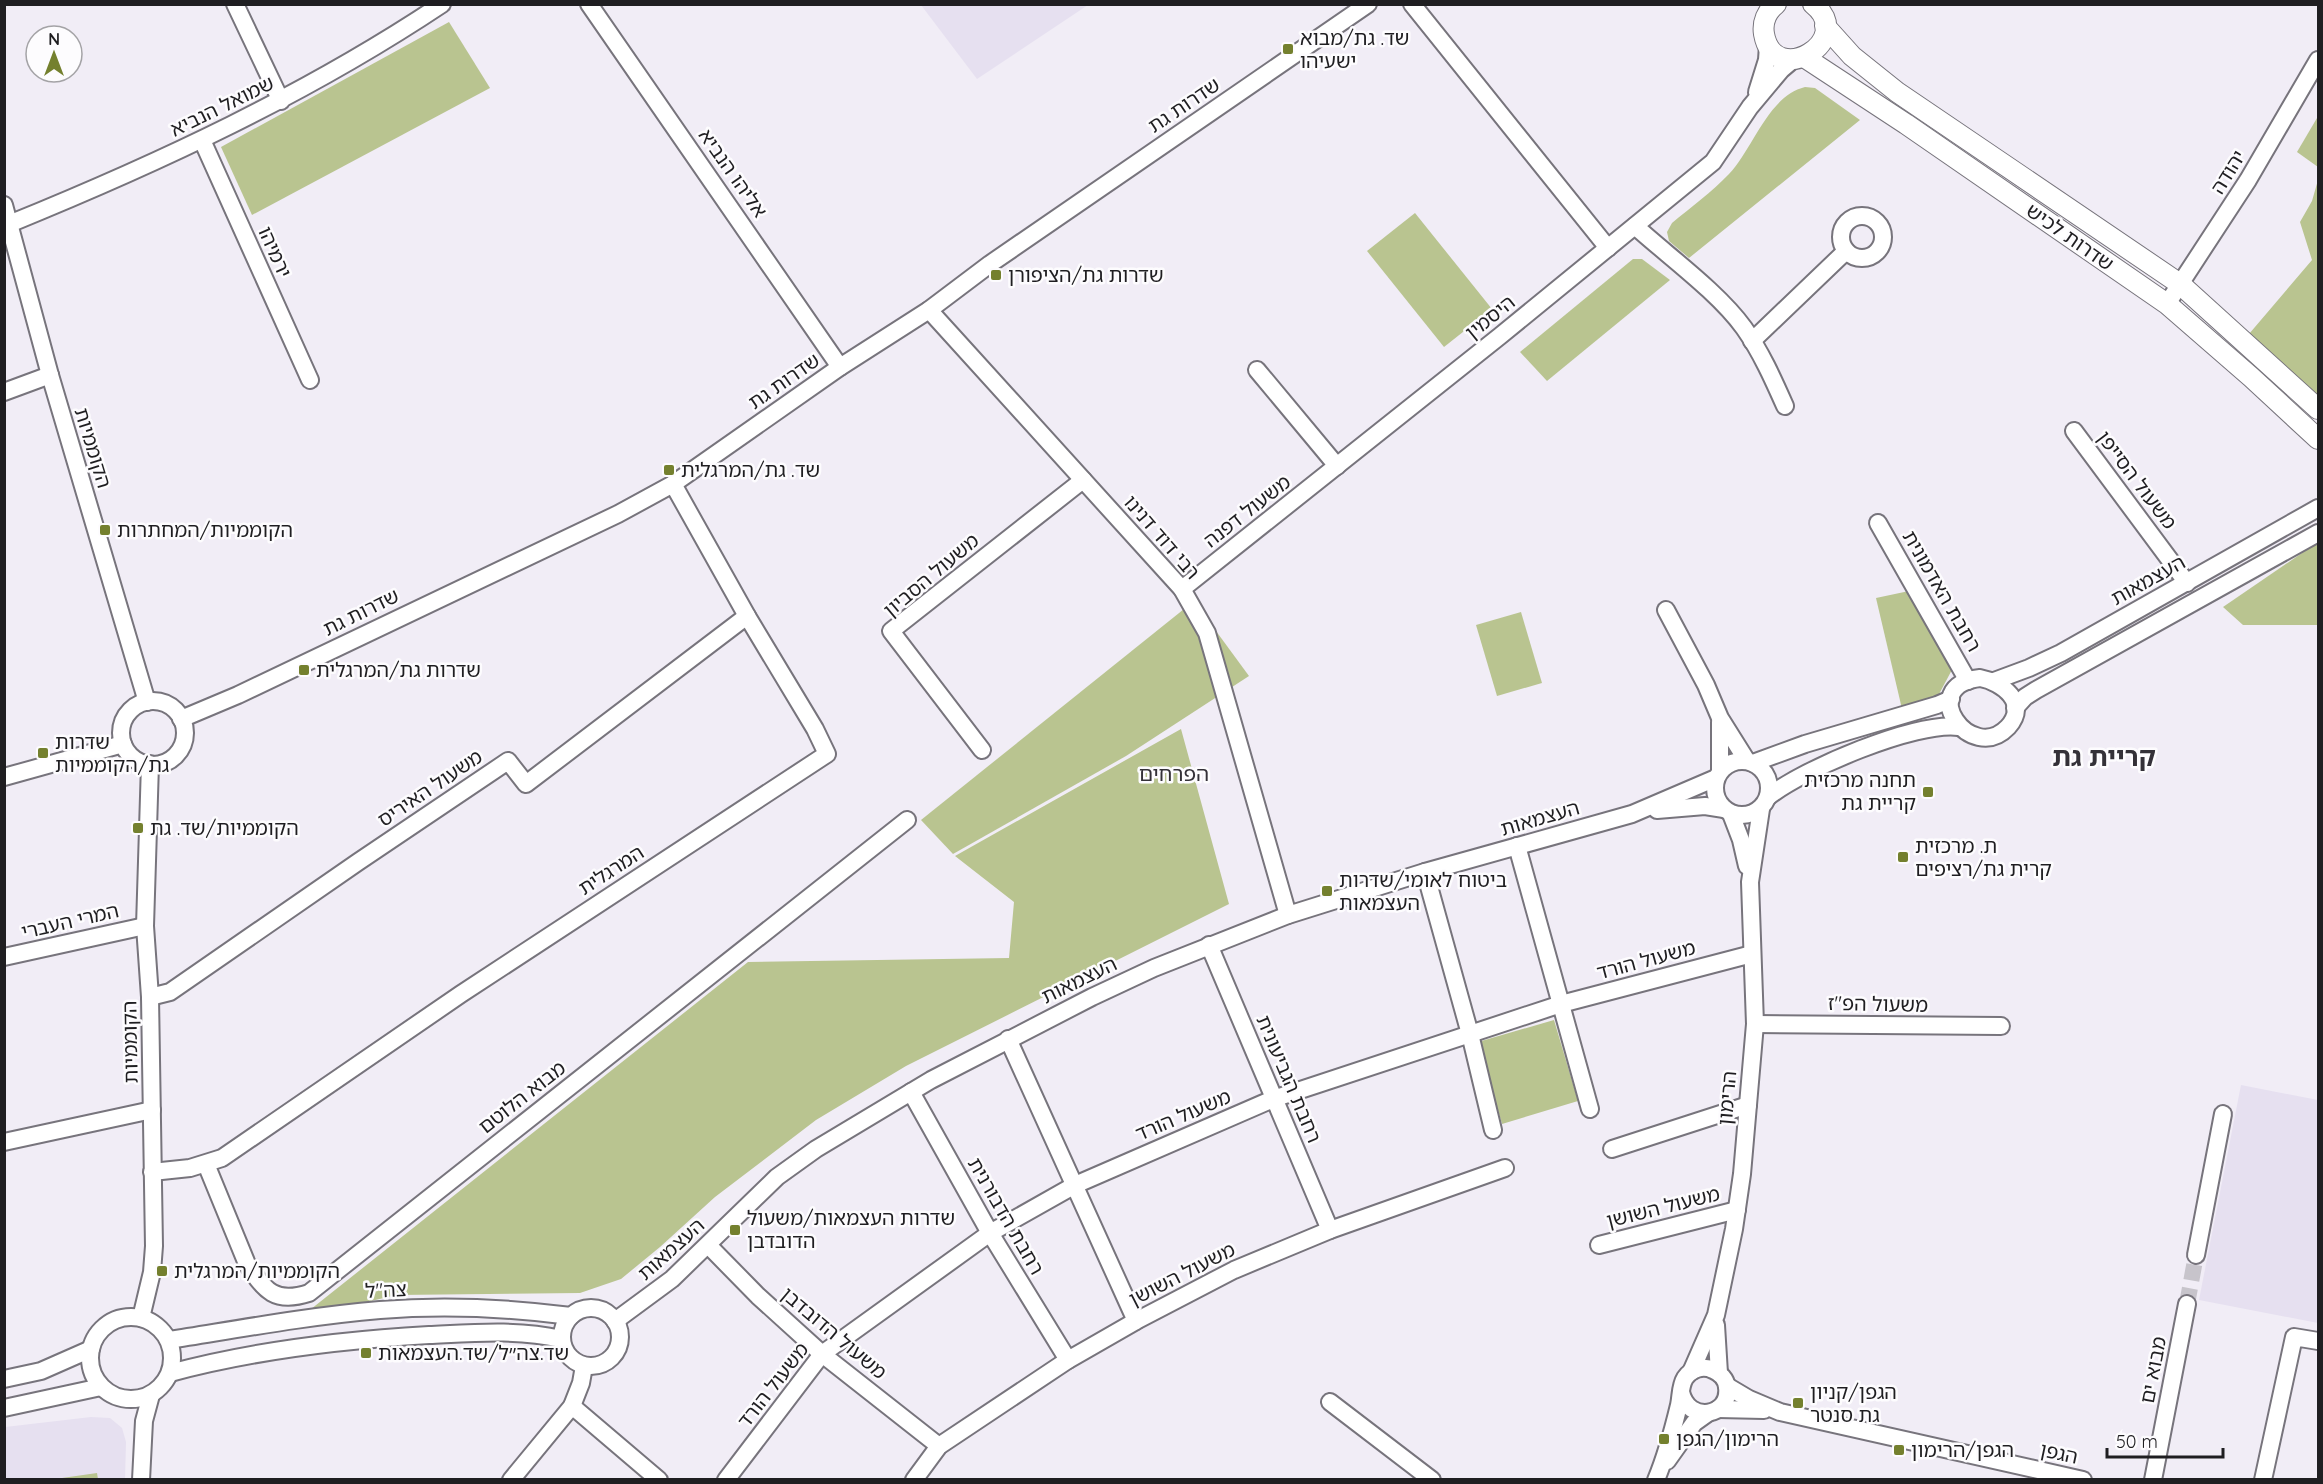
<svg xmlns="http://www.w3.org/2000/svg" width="2323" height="1484" font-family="Quicksand,'Noto Sans Hebrew',sans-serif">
<rect width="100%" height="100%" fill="#f1edf6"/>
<g fill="#e6e0f0">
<path d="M 921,5 L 1088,5 L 977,79 Z"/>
<path d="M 2241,1085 L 2318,1100 L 2318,1323 L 2199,1300 Z"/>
<path d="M 91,1417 L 110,1418 L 122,1428 L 126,1442 L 125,1479 L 5,1480 L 5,1427 Z"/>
</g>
<g fill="#b9c490">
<path d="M 449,22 L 490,88 L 252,215 L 221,147 Z"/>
<path d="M 1805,87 L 1815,88 L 1860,120 L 1689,258 L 1669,241 L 1667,232 L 1672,223 C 1691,207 1712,192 1729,174 C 1753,149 1768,96 1805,87 Z"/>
<path d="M 2317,118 L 2318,119 L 2318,167 L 2297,152 Z"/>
<path d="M 2318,180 L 2318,398 L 2249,334 L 2312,260 L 2300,222 L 2312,201 Z"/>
<path d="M 1415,213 L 1492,309 L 1444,347 L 1367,251 Z"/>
<path d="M 1633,259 L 1642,259 L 1670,280 L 1547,381 L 1520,352 Z"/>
<path d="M 2318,542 L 2318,625 L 2243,625 L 2223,607 Z"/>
<path d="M 1909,591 L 1954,666 L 1938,696 L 1902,709 L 1876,598 Z"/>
<path d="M 1194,601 L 1249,676 L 1126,756 L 953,854 L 921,820 Z"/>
<path d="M 1521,612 L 1542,683 L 1497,696 L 1476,625 Z"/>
<path d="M 1181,729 L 1229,904 L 906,1066 L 816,1120 L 715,1197 L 660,1247 L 621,1279 L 580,1293 L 397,1295 L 301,1317 L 748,962 L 1009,958 L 1014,902 L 955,856 Z"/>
<path d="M 1554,1020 L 1578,1101 L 1502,1124 L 1478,1042 Z"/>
<path d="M 97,1473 L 98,1479 L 55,1479 Z"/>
</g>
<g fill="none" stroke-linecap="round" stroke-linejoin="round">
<path stroke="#c7c4cb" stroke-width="16" stroke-dasharray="16 8" stroke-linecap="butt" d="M 2187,1304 L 2196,1255"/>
<defs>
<g id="minor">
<path d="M 235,4 L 281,101"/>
<path d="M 589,4 L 840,367"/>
<path d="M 1412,4 L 1608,248"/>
<path d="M 1757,92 L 1767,60 L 1768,45"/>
<path d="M 202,140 L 310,380"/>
<path d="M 4,205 L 50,375 L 147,702"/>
<circle cx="1862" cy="237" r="21"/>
<path d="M 9,224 C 159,163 307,94 442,4"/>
<path d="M 1635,226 C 1668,256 1718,292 1744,328 C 1761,352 1773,379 1785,406"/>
<path d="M 2167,304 L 2248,180 L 2318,60"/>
<path d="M 929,310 L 1182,589 L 1207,633 L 1288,915"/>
<path d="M 1752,341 L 1846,251"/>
<path d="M 1257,370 L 1337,466"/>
<path d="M 4,392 L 50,375"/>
<path d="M 2074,431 L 2187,583"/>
<path d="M 1878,523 L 1968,681"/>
<path d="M 1182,589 L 1500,336 L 1713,162 L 1750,107 L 1781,70 L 1794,59"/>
<path d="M 1666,610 L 1706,685 L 1720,718 L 1747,761"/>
<path d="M 1980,678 C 2002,682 2030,703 2008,727 C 1971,766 1914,686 1980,678 Z"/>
<path d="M 1994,681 L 2029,668 L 2061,653 L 2318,508"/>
<circle cx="153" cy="733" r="32"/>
<path d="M 2015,708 L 2025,697 L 2036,690 L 2318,533"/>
<path d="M 181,719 L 238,695 L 618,514 L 673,484 L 840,367 L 929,310 L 990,264 L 1368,4"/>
<path d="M 1720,722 L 1720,771"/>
<path d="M 982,750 L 891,631 L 1083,480"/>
<circle cx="1742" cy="788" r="27"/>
<path d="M 1753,763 L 1805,744 L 1937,705 L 1951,699"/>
<path d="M 4,777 L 123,744"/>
<path d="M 1768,797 C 1803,769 1916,721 1959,727"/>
<path d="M 1657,810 L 1705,806 L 1724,809"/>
<path d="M 1731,814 L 1741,840 L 1747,866"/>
<path d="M 1517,846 L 1590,1109"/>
<path d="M 1425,872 L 1470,1034 L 1493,1130"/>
<path d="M 1209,945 L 1330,1230"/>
<path d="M 4,957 L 145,926"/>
<path d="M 150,997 L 170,992 L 358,862 L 508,761 L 526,784 L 747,616"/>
<path d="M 1755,1024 L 2001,1026"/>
<path d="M 1008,1039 L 1136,1321"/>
<path d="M 911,1092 L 990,1233 L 1068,1360"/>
<path d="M 4,1142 L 152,1110"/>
<path d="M 1612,1149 L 1748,1105"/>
<path d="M 206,1164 L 247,1264 C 265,1291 275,1304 309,1293 L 907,820"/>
<path d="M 152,1172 L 190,1168 L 222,1158 L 461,994 L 827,754 L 815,729 L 747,616 L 673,484"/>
<path d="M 708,1245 L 758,1296 L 822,1354 L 939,1446"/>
<path d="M 1599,1245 L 1737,1210"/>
<path d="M 2196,1255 L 2223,1114"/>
<circle cx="591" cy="1337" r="29"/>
<circle cx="131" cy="1358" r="41"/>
<path d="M 141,1318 L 152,1272 L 154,1246 L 150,997 L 145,926 L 150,764"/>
<path d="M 615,1321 L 672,1279 L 777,1177 L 816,1149 L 931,1080 L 1092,997 L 1154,968 L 1288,915 L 1425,872 L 1632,814 L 1716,778"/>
<path d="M 1716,1325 L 1719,1373"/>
<path d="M 169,1340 C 239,1329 309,1316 380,1310 C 443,1305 509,1308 571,1316"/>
<path d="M 1691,1372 L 1716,1315 L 1734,1229 L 1742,1174 L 1755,1024 L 1750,882 L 1761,809"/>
<path d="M 170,1373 C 255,1350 342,1340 429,1335 C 473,1333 518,1329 561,1339"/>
<path d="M 4,1379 L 41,1371 L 91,1349"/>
<path d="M 1727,1386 L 1749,1399 L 1780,1412 L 2083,1480"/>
<path d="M 1330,1402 L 1432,1480"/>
<path d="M 572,1406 L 659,1480"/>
<path d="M 4,1408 L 101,1387"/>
<path d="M 1718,1409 L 1764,1410"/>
<path d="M 1667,1461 L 1694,1423 L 1708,1413"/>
<path d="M 141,1480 L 144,1421 L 151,1395"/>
<path d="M 511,1480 L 572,1406 L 581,1383 L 584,1366"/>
<path d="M 726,1480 L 822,1354 L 990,1233 L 1075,1185 L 1273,1099 L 1561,1004 L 1752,954"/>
<path d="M 914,1480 L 939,1446 L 1068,1360 L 1136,1321 L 1234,1270 L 1330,1230 L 1505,1168"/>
<path d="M 1656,1480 C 1666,1456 1673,1430 1679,1405 C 1681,1396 1680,1386 1685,1378 C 1691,1369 1703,1365 1713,1370 C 1720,1373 1726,1379 1727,1387 C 1731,1417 1688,1424 1681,1392"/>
<path d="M 2153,1480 L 2187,1304"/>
<path d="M 2263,1480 L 2294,1337 L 2318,1341"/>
</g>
<g id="major">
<path d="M 1776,4 C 1767,11 1762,22 1764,34 C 1774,90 1858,40 1813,4"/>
<path d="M 1825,26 L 1852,56 L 1897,92 L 2180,284 L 2318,409"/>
<path d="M 1804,57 L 1906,124 L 2167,304 L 2251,377 L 2318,439"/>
</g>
</defs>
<use href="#minor" stroke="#77747c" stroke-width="20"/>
<use href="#major" stroke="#77747c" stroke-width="22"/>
<use href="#minor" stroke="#fff" stroke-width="16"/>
<use href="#major" stroke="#fff" stroke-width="20"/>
</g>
<g fill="#74802e" stroke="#fdfcfe" stroke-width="2">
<rect x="1282" y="43" width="12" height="12" rx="3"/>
<rect x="990" y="269" width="12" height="12" rx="3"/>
<rect x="663" y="464" width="12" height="12" rx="3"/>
<rect x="99" y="524" width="12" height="12" rx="3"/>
<rect x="298" y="664" width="12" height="12" rx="3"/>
<rect x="37" y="747" width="12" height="12" rx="3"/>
<rect x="1922" y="786" width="12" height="12" rx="3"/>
<rect x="132" y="822" width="12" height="12" rx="3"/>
<rect x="1897" y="851" width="12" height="12" rx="3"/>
<rect x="1321" y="885" width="12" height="12" rx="3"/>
<rect x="729" y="1224" width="12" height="12" rx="3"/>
<rect x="156" y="1265" width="12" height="12" rx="3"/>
<rect x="360" y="1347" width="12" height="12" rx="3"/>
<rect x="1792" y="1397" width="12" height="12" rx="3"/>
<rect x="1658" y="1433" width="12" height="12" rx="3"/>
<rect x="1893" y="1444" width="12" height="12" rx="3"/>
</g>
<g text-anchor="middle" stroke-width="5" stroke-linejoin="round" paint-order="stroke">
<g font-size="20" fill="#1f1e21" stroke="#fdfcfe" text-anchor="start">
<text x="1300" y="45">שד. גת/מבוא<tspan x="1300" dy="23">ישעיהו</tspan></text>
<text x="1008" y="282">שדרות גת/הציפורן</text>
<text x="681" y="477">שד. גת/המרגלית</text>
<text x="117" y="537">הקוממיות/המחתרות</text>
<text x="316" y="677">שדרות גת/המרגלית</text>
<text x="55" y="749">שדרות<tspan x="55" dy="23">גת/הקוממיות</tspan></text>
<text x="1916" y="787" text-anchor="end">תחנה מרכזית<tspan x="1916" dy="23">קריית גת</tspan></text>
<text x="150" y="835">הקוממיות/שד. גת</text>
<text x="1915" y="853">ת. מרכזית<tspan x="1915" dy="23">קרית גת/רציפים</tspan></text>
<text x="1339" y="887">ביטוח לאומי/שדרות<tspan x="1339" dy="23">העצמאות</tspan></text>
<text x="747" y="1225">שדרות העצמאות/משעול<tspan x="747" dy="23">הדובדבן</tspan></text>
<text x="174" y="1278">הקוממיות/המרגלית</text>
<text x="378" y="1360">שד.צה״ל/שד.העצמאות</text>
<text x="1810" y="1399">הגפן/קניון<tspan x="1810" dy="23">גת סנטר</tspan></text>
<text x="1676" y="1446">הרימון/הגפן</text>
<text x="1911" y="1457">הגפן/הרימון</text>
</g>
<g font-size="20" fill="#1f1e21" stroke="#fdfcfe">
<text transform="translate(1184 105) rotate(-34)" y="7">שדרות גת</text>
<text transform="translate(222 106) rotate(-26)" y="7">שמואל הנביא</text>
<text transform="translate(2228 172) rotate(-58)" y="7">יהודה</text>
<text transform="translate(733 173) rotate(55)" y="7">אליהו הנביא</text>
<text transform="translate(2070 237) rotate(35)" y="7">שדרות לכיש</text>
<text transform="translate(275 252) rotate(66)" y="7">ירמיהו</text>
<text transform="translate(1490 317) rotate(-39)" y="7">היסמין</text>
<text transform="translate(784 381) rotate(-35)" y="7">שדרות גת</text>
<text transform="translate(93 448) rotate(73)" y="7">הקוממיות</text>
<text transform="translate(2137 480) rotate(53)" y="7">משעול הסייפן</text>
<text transform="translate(1247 511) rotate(-38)" y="7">משעול דפנה</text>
<text transform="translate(1162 537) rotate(49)" y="7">רבי דוד דנינו</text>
<text transform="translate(931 575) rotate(-40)" y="7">משעול הסביון</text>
<text transform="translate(2148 580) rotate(-29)" y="7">העצמאות</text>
<text transform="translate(1942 591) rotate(60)" y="7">רחבת האדמונית</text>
<text transform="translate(361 612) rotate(-26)" y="7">שדרות גת</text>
<text transform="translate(430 788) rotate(-34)" y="7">משעול האיריס</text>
<text transform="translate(1540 818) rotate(-16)" y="7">העצמאות</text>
<text transform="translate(611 870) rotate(-33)" y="7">המרגלית</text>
<text transform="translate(70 921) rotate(-13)" y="7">המרי העברי</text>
<text transform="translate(1646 960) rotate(-15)" y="7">משעול הורד</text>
<text transform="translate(1079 980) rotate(-26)" y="7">העצמאות</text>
<text transform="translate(1878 1004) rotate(1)" y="7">משעול הפ"ז</text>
<text transform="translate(130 1042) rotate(-91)" y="7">הקוממיות</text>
<text transform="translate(1289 1079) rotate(67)" y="7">רחבת הגביעונית</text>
<text transform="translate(522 1097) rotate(-38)" y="7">מבוא הלוטם</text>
<text transform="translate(1727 1098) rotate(-85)" y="7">הרימון</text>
<text transform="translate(1183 1115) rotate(-23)" y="7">משעול הורד</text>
<text transform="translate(1663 1207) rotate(-14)" y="7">משעול השושן</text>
<text transform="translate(1006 1216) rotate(60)" y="7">רחבת הדבורנית</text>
<text transform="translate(671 1249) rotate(-42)" y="7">העצמאות</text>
<text transform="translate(1182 1274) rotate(-27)" y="7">משעול השושן</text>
<text transform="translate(386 1290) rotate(-3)" y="7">צה"ל</text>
<text transform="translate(834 1333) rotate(40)" y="7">משעול הדובדבן</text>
<text transform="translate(2153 1370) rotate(-79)" y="7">מבוא ים</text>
<text transform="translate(773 1385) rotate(-52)" y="7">משעול הורד</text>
<text transform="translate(2059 1453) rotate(12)" y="7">הגפן</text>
</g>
<g font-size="21" fill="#343138" stroke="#fdfcfe">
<text x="1174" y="781">הפרחים</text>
</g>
<g font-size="26" font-weight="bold" fill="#343138" stroke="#fdfcfe">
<text x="2104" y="766">קריית גת</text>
</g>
</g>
<rect width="2323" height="1484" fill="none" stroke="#1f1e21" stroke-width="12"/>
<g transform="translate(54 54)"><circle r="28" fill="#fdfcfe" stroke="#a4a3a6" stroke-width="1.5"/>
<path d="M0-4.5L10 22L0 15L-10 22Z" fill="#74802e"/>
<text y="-9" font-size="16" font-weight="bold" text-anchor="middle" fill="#1f1e21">N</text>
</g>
<path d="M2107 1448v9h116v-9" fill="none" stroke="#1f1e21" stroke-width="3"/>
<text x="2116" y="1448" font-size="18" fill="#1f1e21" stroke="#fdfcfe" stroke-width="4.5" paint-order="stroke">50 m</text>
</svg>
